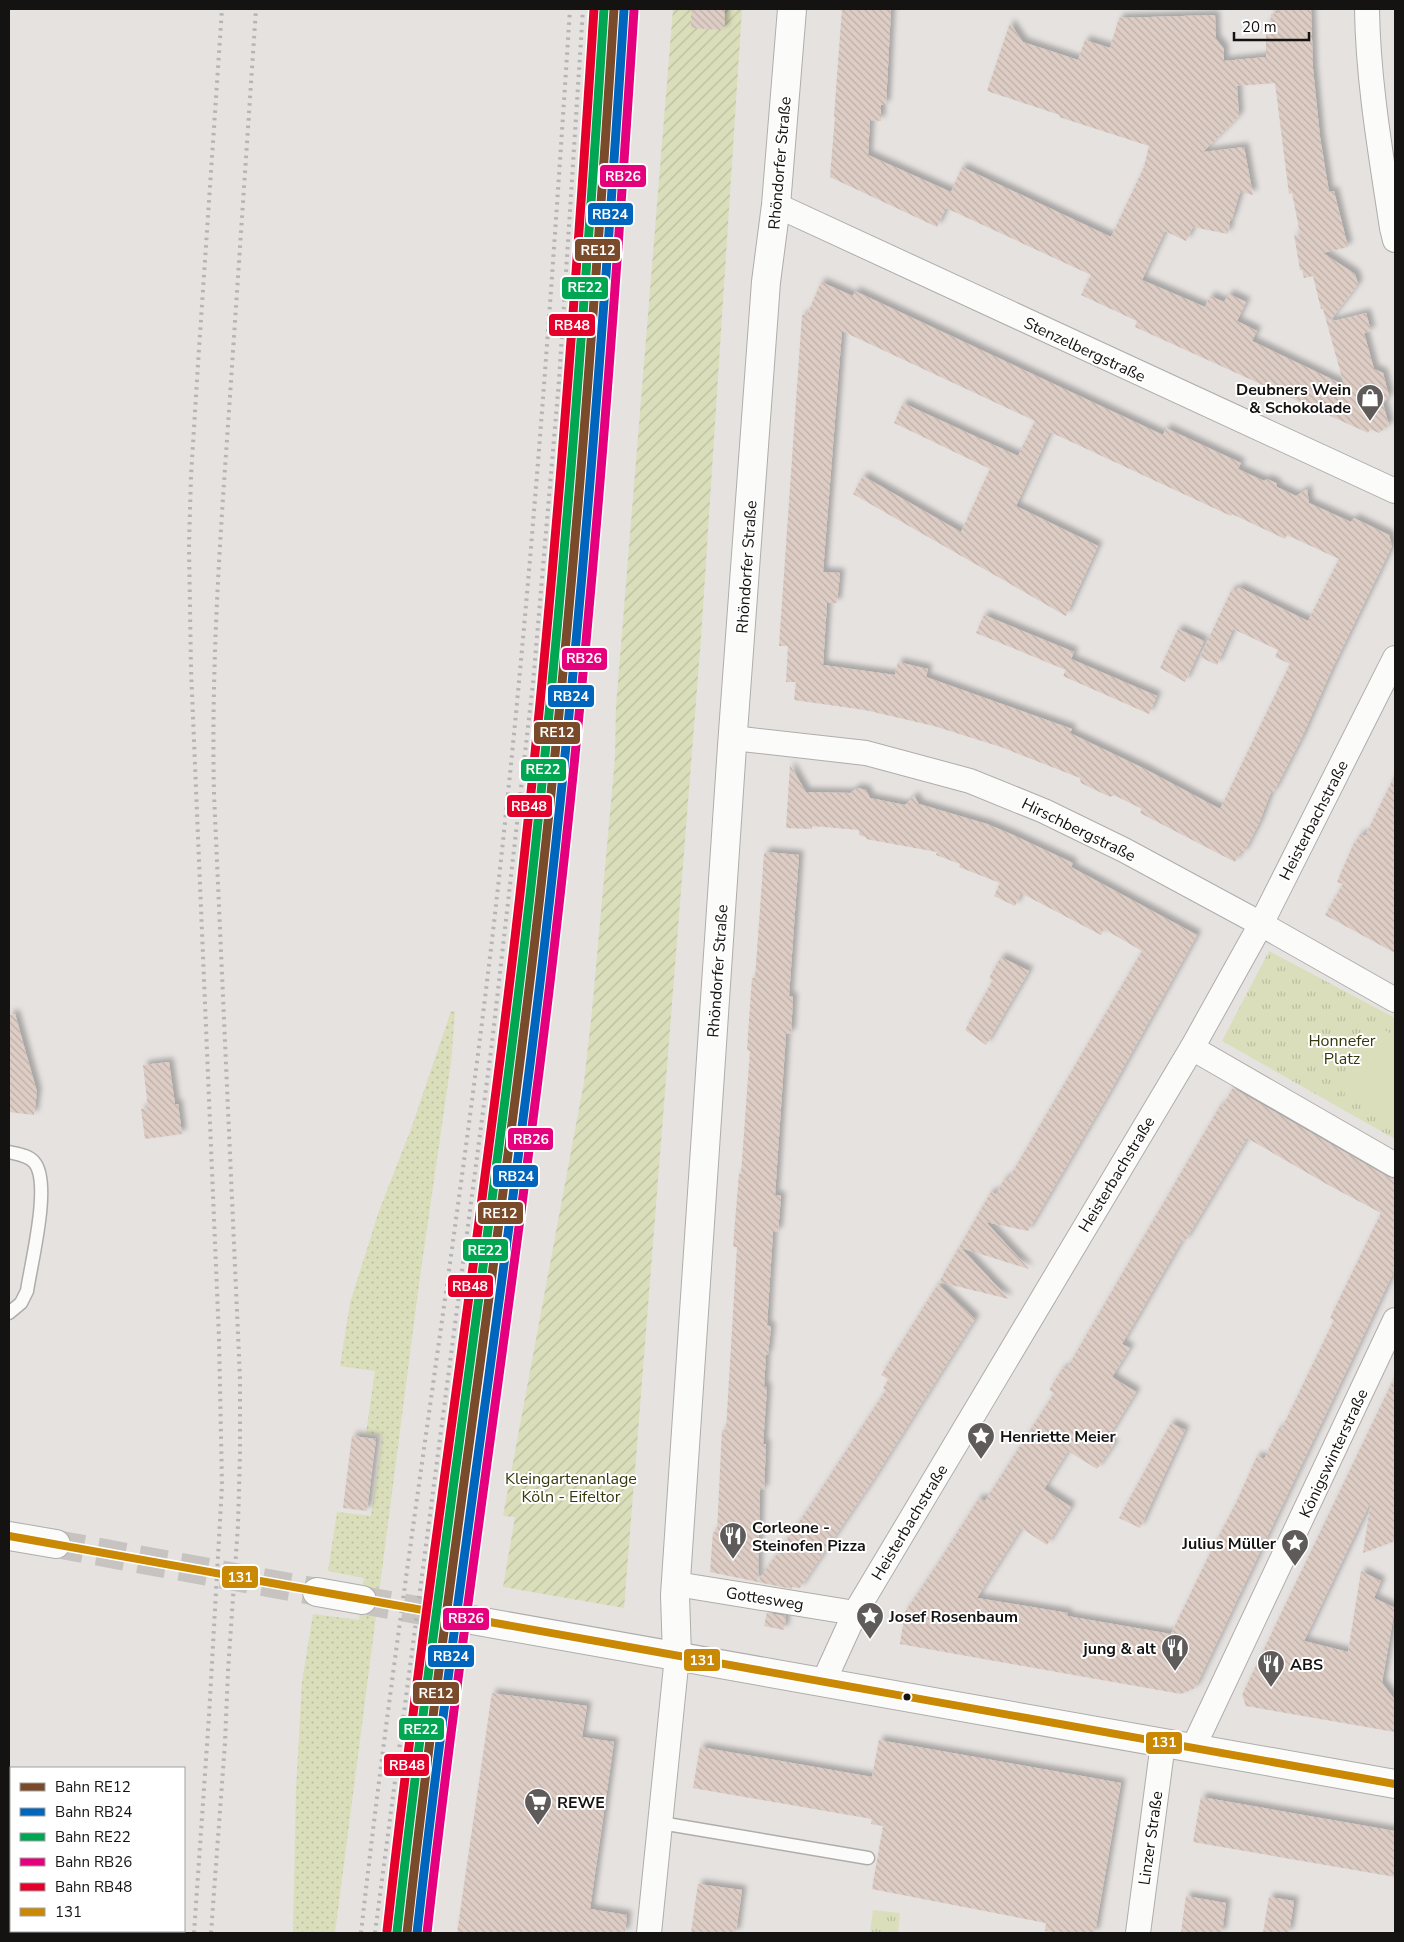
<svg xmlns="http://www.w3.org/2000/svg" width="1404" height="1942" font-family="'Nunito Sans',sans-serif">
<defs>
<pattern id="grass-dots" width="8" height="8" patternUnits="userSpaceOnUse" patternTransform="scale(1.25)"><rect width="8" height="8" fill="#dbdeba"/><path d="M2 2h.1M6 6h.1" fill="none" stroke="#bbbe9f" stroke-width="1.8" stroke-linecap="round"/></pattern>
<pattern id="park-tufts" width="24" height="20" patternUnits="userSpaceOnUse" patternTransform="scale(1.25)"><rect width="24" height="20" fill="#dbdeba"/><path d="M3 7l-1-3M5 7V3M7 7l1-3M15 17l-1-3M17 17v-4M19 17l1-3" fill="none" stroke="#bbbe9f"/></pattern>
<pattern id="garden-furrows" width="10" height="10" patternUnits="userSpaceOnUse" patternTransform="scale(1.25)"><rect width="10" height="10" fill="#dbdeba"/><path d="M-1 1l2-2M0 10L10 0M9 11l2-2" fill="none" stroke="#bbbe9f"/></pattern>
<pattern id="building-back-hatch" width="6" height="6" patternUnits="userSpaceOnUse" patternTransform="scale(1.25)"><rect width="6" height="6" fill="#ddcdc5"/><path d="M-1 5l2 2M0 0l6 6M5-1l2 2" fill="none" stroke="#bdafa8"/></pattern>
<filter id="shadow"><feDropShadow dx="4.5" dy="-4.5" stdDeviation="2.5" flood-color="#0004"/></filter>
</defs>
<rect width="100%" height="100%" fill="#e5e2e0"/>
<path fill="url(#grass-dots)" d="M 451,1011 L 455,1012 L 451,1062 L 419,1284 L 335,1933 L 293,1933 L 296,1790 L 302,1682 L 313,1614 L 359,1620 L 364,1578 L 328,1571 L 337,1512 L 371,1516 L 382,1436 L 366,1433 L 375,1371 L 340,1366 L 350,1303 L 379,1211 L 411,1129 Z"/>
<g fill="url(#park-tufts)">
<path d="M 1269,951 L 1395,1018 L 1395,1139 L 1222,1041 Z"/>
<path d="M 873,1910 L 900,1913 L 898,1933 L 870,1933 Z"/>
</g>
<path fill="url(#garden-furrows)" d="M 673,9 L 742,9 L 701,638 L 624,1608 L 503,1587 L 515,1517 L 503,1516 L 584,1082 L 592,1011 L 615,758 L 616,706 Z"/>
<path fill="#dbdeba" d="M 1381,1028 L 1395,1036 L 1395,1123 L 1344,1095 Z"/>
<g fill="url(#building-back-hatch)" fill-rule="evenodd" filter="url(#shadow)">
<path d="M 691,9 L 725,9 L 724,30 L 691,28 Z"/>
<path d="M 842,9 L 891,9 L 886,105 L 881,105 L 881,121 L 870,120 L 868,155 L 951,192 L 962,167 L 1111,237 L 1144,167 L 1149,146 L 1059,117 L 1060,115 L 987,91 L 1010,23 L 1023,42 L 1078,60 L 1085,40 L 1110,48 L 1119,18 L 1215,15 L 1216,39 L 1224,49 L 1224,61 L 1266,57 L 1266,26 L 1271,20 L 1271,14 L 1278,13 L 1278,9 L 1311,9 L 1313,69 L 1320,137 L 1329,192 L 1334,191 L 1348,247 L 1323,253 L 1355,274 L 1358,284 L 1329,322 L 1366,313 L 1371,331 L 1364,333 L 1374,369 L 1383,373 L 1389,396 L 1383,404 L 1389,425 L 1379,433 L 1370,429 L 1368,433 L 1135,327 L 1137,321 L 1081,295 L 1091,275 L 946,208 L 937,227 L 830,177 L 835,117 L 834,117 ZM 1275,83 L 1289,194 L 1292,193 L 1301,239 L 1294,234 L 1300,270 L 1302,270 L 1304,278 L 1313,276 L 1321,309 L 1323,309 L 1344,385 L 1252,341 L 1257,331 L 1237,321 L 1246,302 L 1229,294 L 1224,302 L 1210,296 L 1205,307 L 1142,280 L 1165,231 L 1186,241 L 1193,227 L 1228,234 L 1230,221 L 1232,219 L 1240,192 L 1253,195 L 1244,147 L 1203,152 L 1239,116 L 1237,86 Z"/>
<path d="M 821,282 L 853,296 L 855,291 L 1163,435 L 1166,428 L 1241,463 L 1238,469 L 1264,481 L 1267,479 L 1276,483 L 1277,487 L 1296,496 L 1307,489 L 1309,503 L 1351,522 L 1354,518 L 1389,535 L 1392,546 L 1332,669 L 1302,737 L 1273,793 L 1271,792 L 1259,823 L 1243,854 L 1240,852 L 1235,862 L 1140,813 L 1142,809 L 1114,795 L 1110,797 L 1081,783 L 1080,778 L 1001,747 L 934,726 L 865,710 L 794,700 L 796,682 L 786,682 L 788,646 L 779,646 L 802,315 L 807,315 ZM 842,331 L 1035,421 L 1018,456 L 903,403 L 894,423 L 990,469 L 961,532 L 863,476 L 853,494 L 1066,616 L 1098,546 L 1016,506 L 1050,432 L 1231,516 L 1232,514 L 1285,539 L 1287,535 L 1339,559 L 1308,621 L 1239,587 L 1236,591 L 1232,589 L 1200,657 L 1217,665 L 1233,629 L 1278,650 L 1275,657 L 1290,664 L 1220,809 L 1145,769 L 1070,733 L 1072,729 L 926,677 L 928,669 L 898,662 L 895,675 L 823,665 L 827,603 L 837,603 L 840,573 L 823,572 Z"/>
<path d="M 984,615 L 1074,652 L 1071,659 L 1157,696 L 1149,714 L 1063,676 L 1066,670 L 976,633 Z"/>
<path d="M 1178,629 L 1204,641 L 1185,682 L 1160,668 Z"/>
<path d="M 790,765 L 806,792 L 850,793 L 857,788 L 866,790 L 870,798 L 905,805 L 914,796 L 919,804 L 987,824 L 1011,834 L 1073,863 L 1071,867 L 1197,935 L 1111,1090 L 1028,1231 L 986,1222 L 1029,1269 L 961,1248 L 1009,1299 L 939,1282 L 991,1192 L 996,1194 L 1005,1178 L 1008,1180 L 1142,951 L 1104,929 L 1101,935 L 1021,893 L 1015,906 L 994,896 L 1000,883 L 959,867 L 960,864 L 936,855 L 937,852 L 866,839 L 866,837 L 859,835 L 859,830 L 812,826 L 812,829 L 786,828 Z"/>
<path d="M 1395,775 L 1395,953 L 1325,915 L 1343,884 L 1337,882 L 1354,843 L 1355,844 L 1360,834 L 1365,836 Z"/>
<path d="M 766,852 L 799,855 L 789,996 L 793,997 L 791,1034 L 786,1034 L 775,1195 L 781,1196 L 778,1232 L 773,1232 L 767,1325 L 771,1327 L 768,1354 L 766,1355 L 764,1386 L 767,1388 L 763,1444 L 766,1444 L 764,1490 L 760,1490 L 758,1581 L 808,1509 L 886,1390 L 883,1388 L 889,1379 L 881,1375 L 938,1284 L 975,1319 L 875,1477 L 800,1588 L 792,1587 L 792,1589 L 710,1572 L 713,1532 L 717,1532 L 722,1430 L 726,1430 L 737,1247 L 733,1247 L 739,1174 L 741,1174 L 750,1051 L 747,1050 L 752,978 L 755,978 L 764,854 Z"/>
<path d="M 1001,957 L 1029,971 L 986,1045 L 965,1030 L 993,980 L 989,978 Z"/>
<path d="M 15,1014 L 37,1092 L 34,1115 L 9,1112 L 9,1015 Z"/>
<path d="M 169,1062 L 175,1104 L 178,1104 L 182,1134 L 145,1139 L 141,1109 L 148,1108 L 143,1065 Z"/>
<path d="M 1233,1088 L 1388,1177 L 1395,1179 L 1395,1269 L 1195,1688 L 1181,1694 L 900,1644 L 905,1612 L 938,1563 L 979,1498 L 985,1501 L 1054,1393 L 1049,1390 L 1063,1368 L 1066,1370 L 1220,1106 L 1222,1107 ZM 1247,1138 L 1330,1186 L 1381,1213 L 1330,1318 L 1334,1320 L 1281,1430 L 1279,1428 L 1264,1459 L 1257,1456 L 1236,1503 L 1210,1553 L 1171,1634 L 1067,1616 L 1068,1613 L 977,1598 L 1021,1528 L 1047,1545 L 1071,1507 L 1044,1489 L 1068,1451 L 1097,1469 L 1114,1444 L 1107,1439 L 1136,1392 L 1112,1377 L 1130,1348 L 1122,1344 L 1182,1240 L 1185,1241 Z"/>
<path d="M 1395,1376 L 1395,1541 L 1363,1553 L 1371,1501 L 1304,1641 L 1348,1652 L 1361,1571 L 1381,1581 L 1374,1598 L 1395,1608 L 1382,1683 L 1395,1700 L 1395,1732 L 1246,1706 L 1242,1695 Z"/>
<path d="M 1171,1423 L 1185,1430 L 1140,1528 L 1119,1518 Z"/>
<path d="M 352,1436 L 376,1439 L 367,1511 L 343,1508 Z"/>
<path d="M 767,1613 L 786,1616 L 784,1630 L 764,1626 Z"/>
<path d="M 492,1693 L 587,1706 L 582,1737 L 614,1742 L 590,1909 L 627,1915 L 625,1933 L 457,1933 Z"/>
<path d="M 879,1740 L 1121,1783 L 1095,1933 L 1060,1933 L 1045,1931 L 1046,1923 L 872,1889 L 883,1826 L 871,1824 L 872,1819 L 693,1788 L 700,1747 L 872,1777 Z"/>
<path d="M 1201,1797 L 1395,1831 L 1395,1877 L 1193,1842 Z"/>
<path d="M 698,1884 L 742,1890 L 736,1933 L 691,1933 Z"/>
<path d="M 1186,1896 L 1226,1903 L 1222,1933 L 1181,1933 Z"/>
<path d="M 1269,1897 L 1294,1901 L 1289,1933 L 1263,1933 Z"/>
</g>
<g fill="none" stroke-linecap="round" stroke-linejoin="round">
<g stroke="#c6c3c1" stroke-width="28" stroke-dasharray="28 14" stroke-linecap="butt">
<path d="M 56,1544 L 317,1592"/>
<path d="M 362,1600 L 461,1618"/>
</g>
<defs>
<g id="service">
<path d="M 9,1152 C 17,1154 28,1155 34,1162 C 52,1182 31,1263 27,1291 L 21,1303 L 9,1313"/>
<path d="M 661,1823 L 868,1858"/>
</g>
<g id="minor">
<path d="M 1367,9 C 1368,82 1381,155 1392,228 L 1395,240"/>
<path d="M 776,205 L 1395,491"/>
<path d="M 733,738 L 866,753 L 970,781 L 1044,811 L 1124,850 L 1261,924 L 1395,1000"/>
<path d="M 1192,1048 L 1395,1165"/>
<path d="M 676,1584 L 855,1613"/>
<path d="M 823,1683 L 855,1613 L 1192,1048 L 1261,924 L 1395,658"/>
<path d="M 1193,1748 L 1395,1320"/>
<path d="M 649,1933 L 677,1656"/>
<path d="M 1138,1933 L 1163,1743"/>
</g>
<g id="tertiary">
<path d="M 9,1536 L 56,1544"/>
<path d="M 317,1592 L 362,1600"/>
<path d="M 461,1618 L 1395,1784"/>
<path d="M 677,1656 L 675,1595 L 732,746 L 766,282 L 776,205 L 792,9"/>
</g>
</defs>
<use href="#service" stroke="#afadac" stroke-width="15"/>
<use href="#minor" stroke="#afadac" stroke-width="26"/>
<use href="#tertiary" stroke="#afadac" stroke-width="30"/>
<use href="#service" stroke="#fbfbfa" stroke-width="12"/>
<use href="#minor" stroke="#fbfbfa" stroke-width="24"/>
<use href="#tertiary" stroke="#fbfbfa" stroke-width="28"/>
<g stroke="#b5b5b5" stroke-width="4" stroke-dasharray="2.5 5" stroke-linecap="butt">
<path d="M 194,1933 L 209,1716 L 222,1485 L 219,1338 L 191,669 L 189,545 L 191,476 L 198,364 L 222,9"/>
<path d="M 211,1933 L 225,1743 L 228,1671 L 238,1525 L 240,1452 L 240,1379 L 214,794 C 211,666 220,538 229,411 C 238,277 247,143 256,9"/>
<path d="M 361,1933 C 398,1601 453,1271 492,940 C 528,630 550,319 570,9"/>
<path d="M 375,1933 L 492,1043 L 533,683 L 559,381 L 583,9"/>
</g>
<defs>
<path id="bus-1" d="M 9,1536 L 1395,1784"/>
</defs>
<use href="#bus-1" stroke="#fff" stroke-width="11"/>
<use href="#bus-1" stroke="#ca8904" stroke-width="8"/>
<defs>
<path id="rail-1" d="M 407,1933 C 444,1601 496,1271 535,939 C 571,630 594,320 614,9"/>
<path id="rail-2" d="M 417,1933 C 454,1601 507,1272 545,940 C 581,631 604,320 624,10"/>
<path id="rail-3" d="M 397,1932 C 434,1600 486,1270 525,939 C 561,630 584,319 604,9"/>
<path id="rail-4" d="M 427,1933 C 464,1602 517,1272 555,940 C 591,631 614,321 634,10"/>
<path id="rail-5" d="M 387,1931 C 424,1599 476,1270 515,938 C 551,629 574,319 594,9"/>
</defs>
<use href="#rail-1" stroke="#fff" stroke-width="12"/>
<use href="#rail-2" stroke="#fff" stroke-width="12"/>
<use href="#rail-3" stroke="#fff" stroke-width="12"/>
<use href="#rail-4" stroke="#fff" stroke-width="12"/>
<use href="#rail-5" stroke="#fff" stroke-width="12"/>
<use href="#rail-1" stroke="#7a4b2a" stroke-width="9"/>
<use href="#rail-2" stroke="#0065bd" stroke-width="9"/>
<use href="#rail-3" stroke="#00a651" stroke-width="9"/>
<use href="#rail-4" stroke="#e5007d" stroke-width="9"/>
<use href="#rail-5" stroke="#e4002b" stroke-width="9"/>
</g>
<defs>
<symbol id="shop-pin" viewBox="-11 -11 22 30"><path d="M0 17L-7.5 6A9.5 9.5 0 1 1 7.5 6Z" fill="#5e5b5a" stroke="#fff"/><path d="M-5-2.5h2.3a2.7 3.5 0 0 1 5.4 0H5L5.5 6h-11ZM-1.5-2.5h3a1.5 2.3 0 0 0-3 0Z" fill="#fff"/></symbol>
<symbol id="sight-pin" viewBox="-11 -11 22 30"><path d="M0 17L-7.5 6A9.5 9.5 0 1 1 7.5 6Z" fill="#5e5b5a" stroke="#fff"/><path d="M0-6L1.8-2.2L6-1.7L2.9 1.2L3.7 5.4L0 3.3L-3.7 5.4L-2.9 1.2L-6-1.7L-1.8-2.2Z" fill="#fff"/></symbol>
<symbol id="restaurant-pin" viewBox="-11 -11 22 30"><path d="M0 17L-7.5 6A9.5 9.5 0 1 1 7.5 6Z" fill="#5e5b5a" stroke="#fff"/><path d="M-5-6h1v4h1v-4h1v4h1v-4h1v5L-1.5 .5V6h-2V.5L-5-1ZM5-6V6H3V1.5H1.5Q1.5-4 5-6Z" fill="#fff"/></symbol>
<symbol id="supermarket-pin" viewBox="-11 -11 22 30"><path d="M0 17L-7.5 6A9.5 9.5 0 1 1 7.5 6Z" fill="#5e5b5a" stroke="#fff"/><path d="M-6-5.5h2.5l.6 2H6L4.5 2H-2.5L-4.4-4H-6ZM-1.5 3.2a1.3 1.3 0 1 0 .1 0ZM3 3.2a1.3 1.3 0 1 0 .1 0Z" fill="#fff"/></symbol>
</defs>
<g fill-rule="evenodd">
<use href="#shop-pin" x="1354" y="382" width="32" height="43"/>
<use href="#sight-pin" x="965" y="1420" width="32" height="43"/>
<use href="#restaurant-pin" x="717" y="1520" width="32" height="43"/>
<use href="#sight-pin" x="1279" y="1527" width="32" height="43"/>
<use href="#sight-pin" x="854" y="1600" width="32" height="43"/>
<use href="#restaurant-pin" x="1159" y="1632" width="32" height="43"/>
<use href="#restaurant-pin" x="1255" y="1648" width="32" height="43"/>
<use href="#supermarket-pin" x="522" y="1786" width="32" height="43"/>
</g>
<circle fill="#151312" stroke="#fff" stroke-width="2" cx="907" cy="1697" r="4.5"/>
<g text-anchor="middle" stroke-width="4" stroke-linejoin="round" paint-order="stroke">
<g font-size="16" fill="#151312" stroke="#fff">
<text transform="translate(779 163) rotate(-85)" y="6">Rhöndorfer Straße</text>
<text transform="translate(1085 349) rotate(25)" y="6">Stenzelbergstraße</text>
<text transform="translate(746 567) rotate(-86)" y="6">Rhöndorfer Straße</text>
<text transform="translate(1313 820) rotate(-63)" y="6">Heisterbachstraße</text>
<text transform="translate(1079 829) rotate(26)" y="6">Hirschbergstraße</text>
<text transform="translate(717 971) rotate(-86)" y="6">Rhöndorfer Straße</text>
<text transform="translate(1116 1174) rotate(-59)" y="6">Heisterbachstraße</text>
<text transform="translate(1333 1453) rotate(-65)" y="6">Königswinterstraße</text>
<text transform="translate(909 1522) rotate(-59)" y="6">Heisterbachstraße</text>
<text transform="translate(765 1598) rotate(9)" y="6">Gottesweg</text>
<text transform="translate(1150 1838) rotate(-82)" y="6">Linzer Straße</text>
</g>
<g font-size="16" font-weight="bold" fill="#151312" stroke="#fff" text-anchor="start">
<text x="1351" y="395" text-anchor="end">Deubners Wein<tspan x="1351" dy="18">&amp; Schokolade</tspan></text>
<text x="1000" y="1442">Henriette Meier</text>
<text x="752" y="1533">Corleone -<tspan x="752" dy="18">Steinofen Pizza</tspan></text>
<text x="1276" y="1549" text-anchor="end">Julius Müller</text>
<text x="889" y="1622">Josef Rosenbaum</text>
<text x="1156" y="1654" text-anchor="end">jung &amp; alt</text>
<text x="1290" y="1670">ABS</text>
<text x="557" y="1808">REWE</text>
</g>
<g font-size="16" fill="#34380b" stroke="#fff">
<text x="1342" y="1046">Honnefer<tspan x="1342" dy="18">Platz</tspan></text>
<text x="571" y="1484">Kleingartenanlage<tspan x="571" dy="18">Köln - Eifeltor</tspan></text>
</g>
</g>
<g stroke="#fff" stroke-width="2">
<rect x="599" y="164" width="48" height="24" rx="5" fill="#e5007d"/>
<rect x="587" y="202" width="47" height="24" rx="5" fill="#0065bd"/>
<rect x="574" y="238" width="47" height="24" rx="5" fill="#7a4b2a"/>
<rect x="561" y="276" width="48" height="24" rx="5" fill="#00a651"/>
<rect x="548" y="313" width="48" height="24" rx="5" fill="#e4002b"/>
<rect x="561" y="647" width="47" height="24" rx="5" fill="#e5007d"/>
<rect x="547" y="684" width="48" height="24" rx="5" fill="#0065bd"/>
<rect x="533" y="721" width="48" height="24" rx="5" fill="#7a4b2a"/>
<rect x="520" y="758" width="47" height="24" rx="5" fill="#00a651"/>
<rect x="506" y="794" width="47" height="24" rx="5" fill="#e4002b"/>
<rect x="507" y="1127" width="47" height="24" rx="5" fill="#e5007d"/>
<rect x="492" y="1164" width="47" height="24" rx="5" fill="#0065bd"/>
<rect x="477" y="1201" width="47" height="24" rx="5" fill="#7a4b2a"/>
<rect x="462" y="1238" width="47" height="24" rx="5" fill="#00a651"/>
<rect x="447" y="1274" width="47" height="24" rx="5" fill="#e4002b"/>
<rect x="221" y="1565" width="38" height="24" rx="5" fill="#ca8904"/>
<rect x="442" y="1607" width="48" height="24" rx="5" fill="#e5007d"/>
<rect x="427" y="1644" width="48" height="24" rx="5" fill="#0065bd"/>
<rect x="683" y="1648" width="38" height="24" rx="5" fill="#ca8904"/>
<rect x="412" y="1681" width="48" height="24" rx="5" fill="#7a4b2a"/>
<rect x="398" y="1717" width="47" height="24" rx="5" fill="#00a651"/>
<rect x="1145" y="1731" width="38" height="24" rx="5" fill="#ca8904"/>
<rect x="383" y="1753" width="47" height="24" rx="5" fill="#e4002b"/>
</g>
<g font-size="14" text-anchor="middle" font-weight="bold" fill="#fff">
<text x="623" y="181">RB26</text>
<text x="610" y="219">RB24</text>
<text x="598" y="255">RE12</text>
<text x="585" y="292">RE22</text>
<text x="572" y="330">RB48</text>
<text x="584" y="663">RB26</text>
<text x="571" y="701">RB24</text>
<text x="557" y="737">RE12</text>
<text x="543" y="774">RE22</text>
<text x="529" y="811">RB48</text>
<text x="531" y="1144">RB26</text>
<text x="516" y="1181">RB24</text>
<text x="500" y="1218">RE12</text>
<text x="485" y="1255">RE22</text>
<text x="470" y="1291">RB48</text>
<text x="240" y="1582">131</text>
<text x="466" y="1623">RB26</text>
<text x="451" y="1661">RB24</text>
<text x="702" y="1665">131</text>
<text x="436" y="1698">RE12</text>
<text x="421" y="1734">RE22</text>
<text x="1164" y="1747">131</text>
<text x="407" y="1770">RB48</text>
</g>
<rect width="1404" height="1942" fill="none" stroke="#151312" stroke-width="20"/>
<rect x="10" y="1767" width="175" height="165" fill="#ffffff" stroke="#a1a1a0"/>
<rect x="20" y="1783" width="25" height="8" fill="#7a4b2a" stroke="#a1a1a0"/>
<text x="55" y="1792" font-size="15" fill="#151312">Bahn RE12</text>
<rect x="20" y="1808" width="25" height="8" fill="#0065bd" stroke="#a1a1a0"/>
<text x="55" y="1817" font-size="15" fill="#151312">Bahn RB24</text>
<rect x="20" y="1833" width="25" height="8" fill="#00a651" stroke="#a1a1a0"/>
<text x="55" y="1842" font-size="15" fill="#151312">Bahn RE22</text>
<rect x="20" y="1858" width="25" height="8" fill="#e5007d" stroke="#a1a1a0"/>
<text x="55" y="1867" font-size="15" fill="#151312">Bahn RB26</text>
<rect x="20" y="1883" width="25" height="8" fill="#e4002b" stroke="#a1a1a0"/>
<text x="55" y="1892" font-size="15" fill="#151312">Bahn RB48</text>
<rect x="20" y="1908" width="25" height="8" fill="#ca8904" stroke="#a1a1a0"/>
<text x="55" y="1917" font-size="15" fill="#151312">131</text>
<path d="M1234 32v8h75v-8" fill="none" stroke="#151312" stroke-width="2.5"/>
<text x="1242" y="32" font-size="15" fill="#151312" stroke="#ffffff" stroke-width="4" paint-order="stroke">20 m</text>
</svg>
